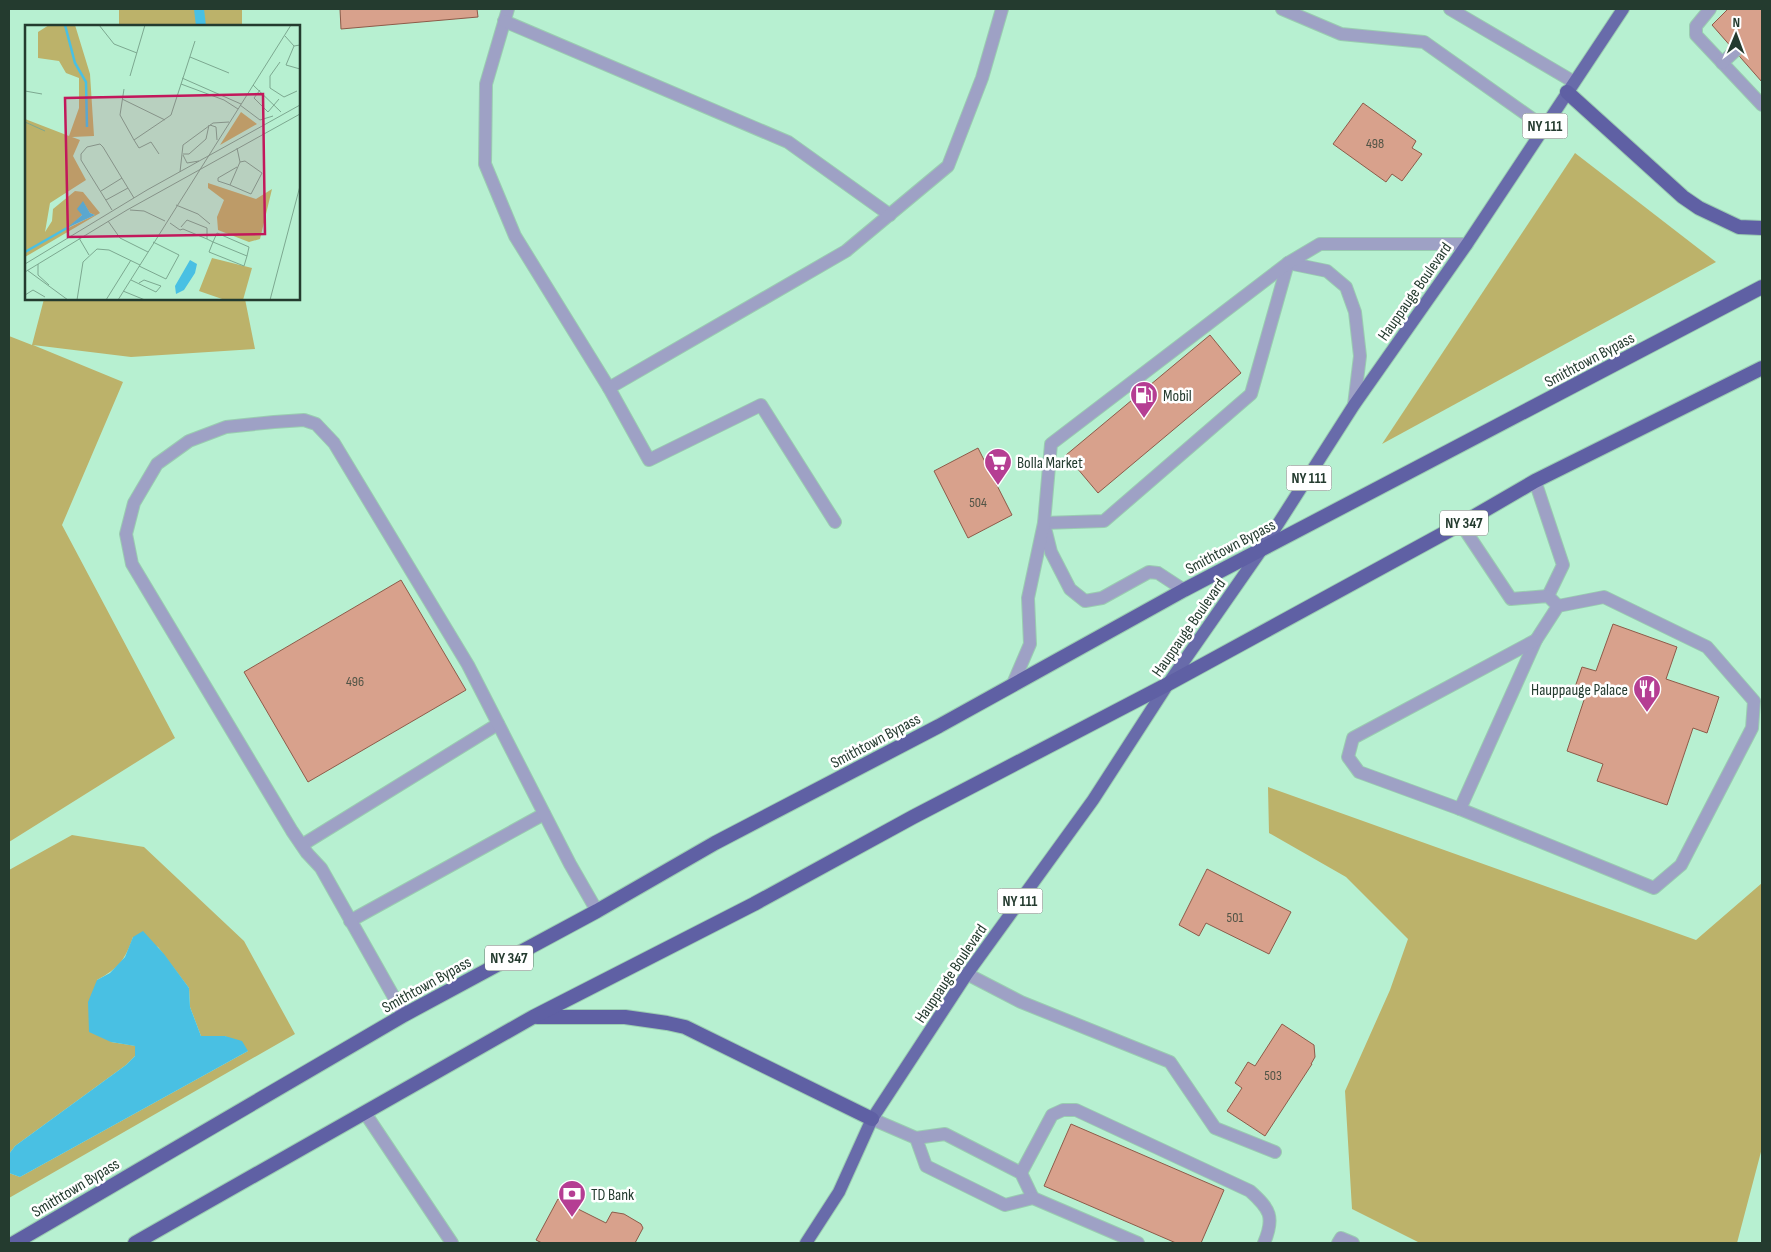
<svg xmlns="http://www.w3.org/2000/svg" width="1771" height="1252" font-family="'Sofia Sans Condensed',sans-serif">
<rect width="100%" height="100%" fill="#b7f0d1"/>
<g fill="#bcb26a">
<rect x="119" y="9" width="123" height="17"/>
<path d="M 1575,153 L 1716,262 L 1382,444 Z"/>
<path d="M 44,299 L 245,299 L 255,349 L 131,357 L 33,345 L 123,382 L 62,525 L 175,738 L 9,842 L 9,336 L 32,345 Z"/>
<path d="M 1268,787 L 1696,940 L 1762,883 L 1762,1148 L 1737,1243 L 1420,1243 L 1352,1209 L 1345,1091 L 1390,990 L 1408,939 L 1346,877 L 1269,833 Z"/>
<path d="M 72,835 L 144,847 L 244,941 L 295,1034 L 9,1198 L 9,1173 L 20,1177 L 248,1051 L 225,1036 L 201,1036 L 190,1007 L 189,988 L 158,947 L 133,937 C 125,960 119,968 97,980 L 111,1042 L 136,1046 L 135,1056 L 126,1065 L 15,1146 L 9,1154 L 9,870 Z"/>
</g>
<path fill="#49c0e3" d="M 143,931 L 164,954 L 189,988 L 190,1007 L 201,1036 L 225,1036 L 242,1041 L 248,1051 L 20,1177 L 9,1173 L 9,1154 L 15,1146 L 126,1065 L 135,1056 L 135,1046 L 111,1042 L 89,1032 L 88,1002 L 97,980 L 110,973 L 125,957 L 133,937 Z"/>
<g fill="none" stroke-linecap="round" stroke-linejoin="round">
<path stroke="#49c0e3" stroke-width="10" d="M 199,9 L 201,26"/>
</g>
<g fill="#d8a18c" stroke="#8d5b49">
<path d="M 340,9 L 477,9 L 478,17 L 341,29 Z"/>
<path d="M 1728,9 L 1760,9 L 1762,11 L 1762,82 L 1712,25 Z"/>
<path d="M 1363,103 L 1416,141 L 1412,148 L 1422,154 L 1402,181 L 1392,174 L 1386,182 L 1333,144 Z"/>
<path d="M 1210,335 L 1241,373 L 1098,493 L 1066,455 Z"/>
<path d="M 978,448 L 1012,515 L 968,538 L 934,471 Z"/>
<path d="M 401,580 L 466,690 L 308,782 L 244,672 Z"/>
<path d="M 1613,624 L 1677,647 L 1666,679 L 1719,697 L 1707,733 L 1693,728 L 1667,805 L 1597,781 L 1603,764 L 1567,751 L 1586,694 L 1574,690 L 1582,667 L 1596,671 Z"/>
<path d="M 1207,869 L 1291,912 L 1269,954 L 1206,923 L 1199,936 L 1179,925 Z"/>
<path d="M 1282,1024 L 1314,1045 L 1315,1057 L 1311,1064 L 1312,1064 L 1265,1136 L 1227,1111 L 1242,1088 L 1235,1083 L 1248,1062 L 1255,1066 Z"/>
<path d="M 1071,1124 L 1224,1190 L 1201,1243 L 1176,1243 L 1044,1186 Z"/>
<path d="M 558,1199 L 606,1223 L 612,1212 L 624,1214 L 641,1224 L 643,1228 L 635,1243 L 542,1243 L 536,1240 Z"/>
</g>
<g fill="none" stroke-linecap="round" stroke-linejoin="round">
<defs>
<g id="service">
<path d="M 1710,9 L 1696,26 L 1696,35 L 1762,105"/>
<path d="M 1722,63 L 1735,51"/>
<path d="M 1288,263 L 1327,271 L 1346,287 L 1355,312 L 1360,356 L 1354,405"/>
<path d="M 1535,481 L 1563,565 L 1548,596"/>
<path d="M 1044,523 L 1104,521 L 1251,394 L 1288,263"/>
<path d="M 1461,524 L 1511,599 L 1548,596 L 1558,606 L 1536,640 L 1460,809 L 1654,888 L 1681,865 L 1752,728 L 1754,701 L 1707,647 L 1604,597 L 1558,606"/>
<path d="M 1045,528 L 1051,552 L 1070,589 L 1085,601 L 1102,598 L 1149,572 L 1158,573 L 1184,590"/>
<path d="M 1012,686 L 1030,644 L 1028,598 L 1044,523 L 1051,444 L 1288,263 L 1320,244 L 1467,244"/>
<path d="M 1460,809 L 1359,772 L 1348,757 L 1353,738 L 1536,640"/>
<path d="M 302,845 L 498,724"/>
<path d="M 350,921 L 544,814"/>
<path d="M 967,974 L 1021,1002 L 1170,1062 L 1215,1128 L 1275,1152"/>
<path d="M 404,1015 L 321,868 L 307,853 L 292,831 L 132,564 L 126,534 L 134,503 L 157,464 L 189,441 L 226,427 L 274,422 L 304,420 L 316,424 L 334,443 L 468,665 L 570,864 L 597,911"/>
<path d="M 365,1113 L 452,1243"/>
<path d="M 872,1119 L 916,1138 L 945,1134 L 1021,1173 L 1033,1198"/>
<path d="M 916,1138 L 926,1166 L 1005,1205 L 1033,1198 L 1138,1243"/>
<path d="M 1021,1173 L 1052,1115 L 1063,1110 L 1076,1110 L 1250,1191 C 1270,1209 1275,1217 1264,1243"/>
<path d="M 1338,1243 L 1341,1238 L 1353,1243"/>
</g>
<g id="minor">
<path d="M 508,9 L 486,84 L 485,164 L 515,236 L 609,388"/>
<path d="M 1282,9 L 1341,34 L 1424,42 L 1544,127"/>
<path d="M 1450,9 L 1574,82"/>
<path d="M 504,21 L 788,142 L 890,215"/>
<path d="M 835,522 L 761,405 L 649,460 L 609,388 L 846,251 L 948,166 L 982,78 L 1002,9"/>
</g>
<path id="primary" d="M 806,1243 L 839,1192 L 872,1119 L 967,974 L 1093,800 L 1168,684 L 1262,549 L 1354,405 L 1467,244 L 1623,9"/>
<g id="trunk">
<path d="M 1567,92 L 1683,197 L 1699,208 L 1739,227 L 1762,228"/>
<path d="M 537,1017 L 625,1017 L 667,1023 L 685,1027 L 872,1119"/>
<path d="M 14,1243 L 404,1015 L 597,911 L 715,843 L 939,726 L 1184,590 L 1762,287"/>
<path d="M 135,1243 L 533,1017 L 754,904 L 913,817 L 1168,684 L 1461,524 L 1535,481 L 1762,368"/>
</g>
</defs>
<use href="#service" stroke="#9accb1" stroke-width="14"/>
<use href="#minor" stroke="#9accb1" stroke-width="14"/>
<use href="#primary" stroke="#9accb1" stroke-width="14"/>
<use href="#trunk" stroke="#9accb1" stroke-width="16"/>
<use href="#service" stroke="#9ea1c5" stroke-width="12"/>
<use href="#minor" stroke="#9ea1c5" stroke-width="12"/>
<use href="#primary" stroke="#686baa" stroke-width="12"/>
<use href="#trunk" stroke="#5f60a4" stroke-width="14"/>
</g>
<defs>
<symbol id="fuel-pin" viewBox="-11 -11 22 30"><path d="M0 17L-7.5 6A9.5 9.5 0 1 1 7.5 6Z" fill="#b53e93" stroke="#fff"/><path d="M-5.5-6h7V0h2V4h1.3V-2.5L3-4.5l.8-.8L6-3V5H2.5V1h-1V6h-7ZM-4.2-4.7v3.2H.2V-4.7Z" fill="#fff"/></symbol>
<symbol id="supermarket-pin" viewBox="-11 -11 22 30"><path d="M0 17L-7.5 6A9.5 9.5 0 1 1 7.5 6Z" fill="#b53e93" stroke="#fff"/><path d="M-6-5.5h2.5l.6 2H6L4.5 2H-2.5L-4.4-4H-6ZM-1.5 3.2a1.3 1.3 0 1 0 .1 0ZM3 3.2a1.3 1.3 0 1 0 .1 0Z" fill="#fff"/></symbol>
<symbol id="restaurant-pin" viewBox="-11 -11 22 30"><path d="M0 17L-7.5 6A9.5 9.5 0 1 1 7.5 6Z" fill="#b53e93" stroke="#fff"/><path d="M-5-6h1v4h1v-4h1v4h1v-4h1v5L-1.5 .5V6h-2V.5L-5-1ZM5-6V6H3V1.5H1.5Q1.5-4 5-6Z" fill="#fff"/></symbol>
<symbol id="bank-pin" viewBox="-11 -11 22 30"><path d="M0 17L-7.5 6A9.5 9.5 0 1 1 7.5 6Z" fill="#b53e93" stroke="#fff"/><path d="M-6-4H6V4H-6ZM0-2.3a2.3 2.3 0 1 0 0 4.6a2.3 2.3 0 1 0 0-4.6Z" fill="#fff"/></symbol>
</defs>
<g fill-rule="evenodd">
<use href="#fuel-pin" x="1128" y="379" width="32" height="43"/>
<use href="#supermarket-pin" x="982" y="446" width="32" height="43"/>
<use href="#restaurant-pin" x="1631" y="673" width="32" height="43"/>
<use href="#bank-pin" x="556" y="1178" width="32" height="43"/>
</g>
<g text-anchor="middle" stroke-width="5" stroke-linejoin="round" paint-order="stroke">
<g font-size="14" fill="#515446">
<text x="1375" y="148">498</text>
<text x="978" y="507">504</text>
<text x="355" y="686">496</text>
<text x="1235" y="922">501</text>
<text x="1273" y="1080">503</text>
</g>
<g fill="#fff" stroke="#66766d" stroke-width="1">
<rect x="1522.5" y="113.5" width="45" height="25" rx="4"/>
<rect x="1286.5" y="465.5" width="45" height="25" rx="4"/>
<rect x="1440" y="510.5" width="48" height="25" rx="4"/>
<rect x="997.5" y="888.5" width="45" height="25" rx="4"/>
<rect x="485" y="945.5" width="48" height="25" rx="4"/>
</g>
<g font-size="15" font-weight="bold" fill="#243b2f">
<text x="1545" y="131">NY 111</text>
<text x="1309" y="483">NY 111</text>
<text x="1464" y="528">NY 347</text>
<text x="1020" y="906">NY 111</text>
<text x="509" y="963">NY 347</text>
</g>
<g font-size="16" fill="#243b2f" stroke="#fff">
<text transform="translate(1414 291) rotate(-55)" y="6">Hauppauge Boulevard</text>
<text transform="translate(1589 359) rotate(-28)" y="6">Smithtown Bypass</text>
<text transform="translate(1230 546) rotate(-28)" y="6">Smithtown Bypass</text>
<text transform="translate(1188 627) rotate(-55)" y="6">Hauppauge Boulevard</text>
<text transform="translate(875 740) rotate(-28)" y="6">Smithtown Bypass</text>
<text transform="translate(950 973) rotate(-56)" y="6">Hauppauge Boulevard</text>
<text transform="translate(426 984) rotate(-29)" y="6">Smithtown Bypass</text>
<text transform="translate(75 1187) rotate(-31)" y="6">Smithtown Bypass</text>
</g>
<g font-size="16" fill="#243b2f" stroke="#fff" text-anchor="start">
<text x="1163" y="401">Mobil</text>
<text x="1017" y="468">Bolla Market</text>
<text x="1628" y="695" text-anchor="end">Hauppauge Palace</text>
<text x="591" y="1200">TD Bank</text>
</g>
</g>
<g transform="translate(25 25)">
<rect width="275" height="275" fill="#b7f0d1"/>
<path d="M 24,0 L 50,0 L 65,49 L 69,111 L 47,112 L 55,115 L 48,131 L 61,155 L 25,178 L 20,207 L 27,196 L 28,184 L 50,166 L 58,167 L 75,188 L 0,232 L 0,94 L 44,111 L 54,83 L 54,53 L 41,48 L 34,36 L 13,33 L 13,7 ZM 58,177 L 65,188 L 70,190 L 43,203 L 57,190 L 55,181 ZM 216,87 L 232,99 L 195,120 ZM 183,158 L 231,174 L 247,164 L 235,214 L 224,217 L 193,205 L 192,192 L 199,175 L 183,163 ZM 187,233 L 227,243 L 218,275 L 200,275 L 174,266 Z" fill="#bcb26a" fill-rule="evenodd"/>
<path d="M 58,176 L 65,188 L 70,190 L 42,203 L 57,190 L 52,184 ZM 165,235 L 172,239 L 170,248 L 159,265 L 151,269 L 150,261 Z" fill="#49c0e3"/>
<path fill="none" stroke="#49c0e3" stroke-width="2.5" d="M 40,0 L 50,38 L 61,57 L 62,102M 0,227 L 42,203"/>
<path fill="none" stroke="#7ca890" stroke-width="1" d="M 74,0 L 89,19 L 112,28M 260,11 L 269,21 L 275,20M 269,21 L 261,40 L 275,44M 165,32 L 204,48M 255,37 L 245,51 L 245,63 L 259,72 L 272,66M 105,51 L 120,0M 157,53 L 216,79M 156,59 L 199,75 L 213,84M 228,60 L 256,87M 99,64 L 95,90 L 109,115M 235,65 L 229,73 L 243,87 L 254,74M 0,66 L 17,69M 97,74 L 140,95M 215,80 L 235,95 L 248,91M 0,97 L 20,106M 185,100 L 191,102 L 192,115M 212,123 L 215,137 L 205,160 L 226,169 L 237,148 L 220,136 L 215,137M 134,129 L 126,117 L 114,123 L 109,115 L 146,90 L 170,16M 158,129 L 164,129 L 181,114 L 184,100M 158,130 L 162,138 L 174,136M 155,147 L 158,120 L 188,98 L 204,97M 205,160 L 193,156 L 193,153 L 212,142M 76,166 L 97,153M 81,175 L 103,163M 151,180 L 173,189 L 185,199M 87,185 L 56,135 L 56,129 L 62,122 L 75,119 L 78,122 L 109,173M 105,185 L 119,186 L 140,196M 83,196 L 95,213 L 123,227M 145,198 L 155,205 L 158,204 L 182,214 L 188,217 L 222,231 L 224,222 L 192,208 L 188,217 L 184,227 L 219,241 L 222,231M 156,202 L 162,195 L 182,203 L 182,214M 54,213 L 64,230M 0,239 L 122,165 L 275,80M 13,239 L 13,250 L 24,260M 114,241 L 141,254 L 154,230 L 128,217M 2,245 L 43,275M 0,247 L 102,185 L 275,89M 106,255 L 131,267 L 136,261 L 119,255 L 114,258M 98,266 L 120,275M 0,270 L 8,265 L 20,272M 52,275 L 58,237 L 72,224 L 84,225 L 115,240M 81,275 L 106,235M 93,275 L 266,0M 245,275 L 275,161"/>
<path fill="#c2185b" fill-opacity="0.15" stroke="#c2185b" stroke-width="2.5" d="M 238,69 L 240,209 L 43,212 L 40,73 Z"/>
<rect width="275" height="275" fill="none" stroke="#243b2f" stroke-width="2.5"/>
</g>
<rect width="1771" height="1252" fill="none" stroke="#243b2f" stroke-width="20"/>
<g transform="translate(1736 35) rotate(1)" stroke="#ffffff" stroke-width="4" paint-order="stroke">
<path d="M0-4L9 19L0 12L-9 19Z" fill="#243b2f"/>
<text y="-8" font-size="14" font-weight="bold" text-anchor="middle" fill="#243b2f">N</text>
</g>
</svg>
